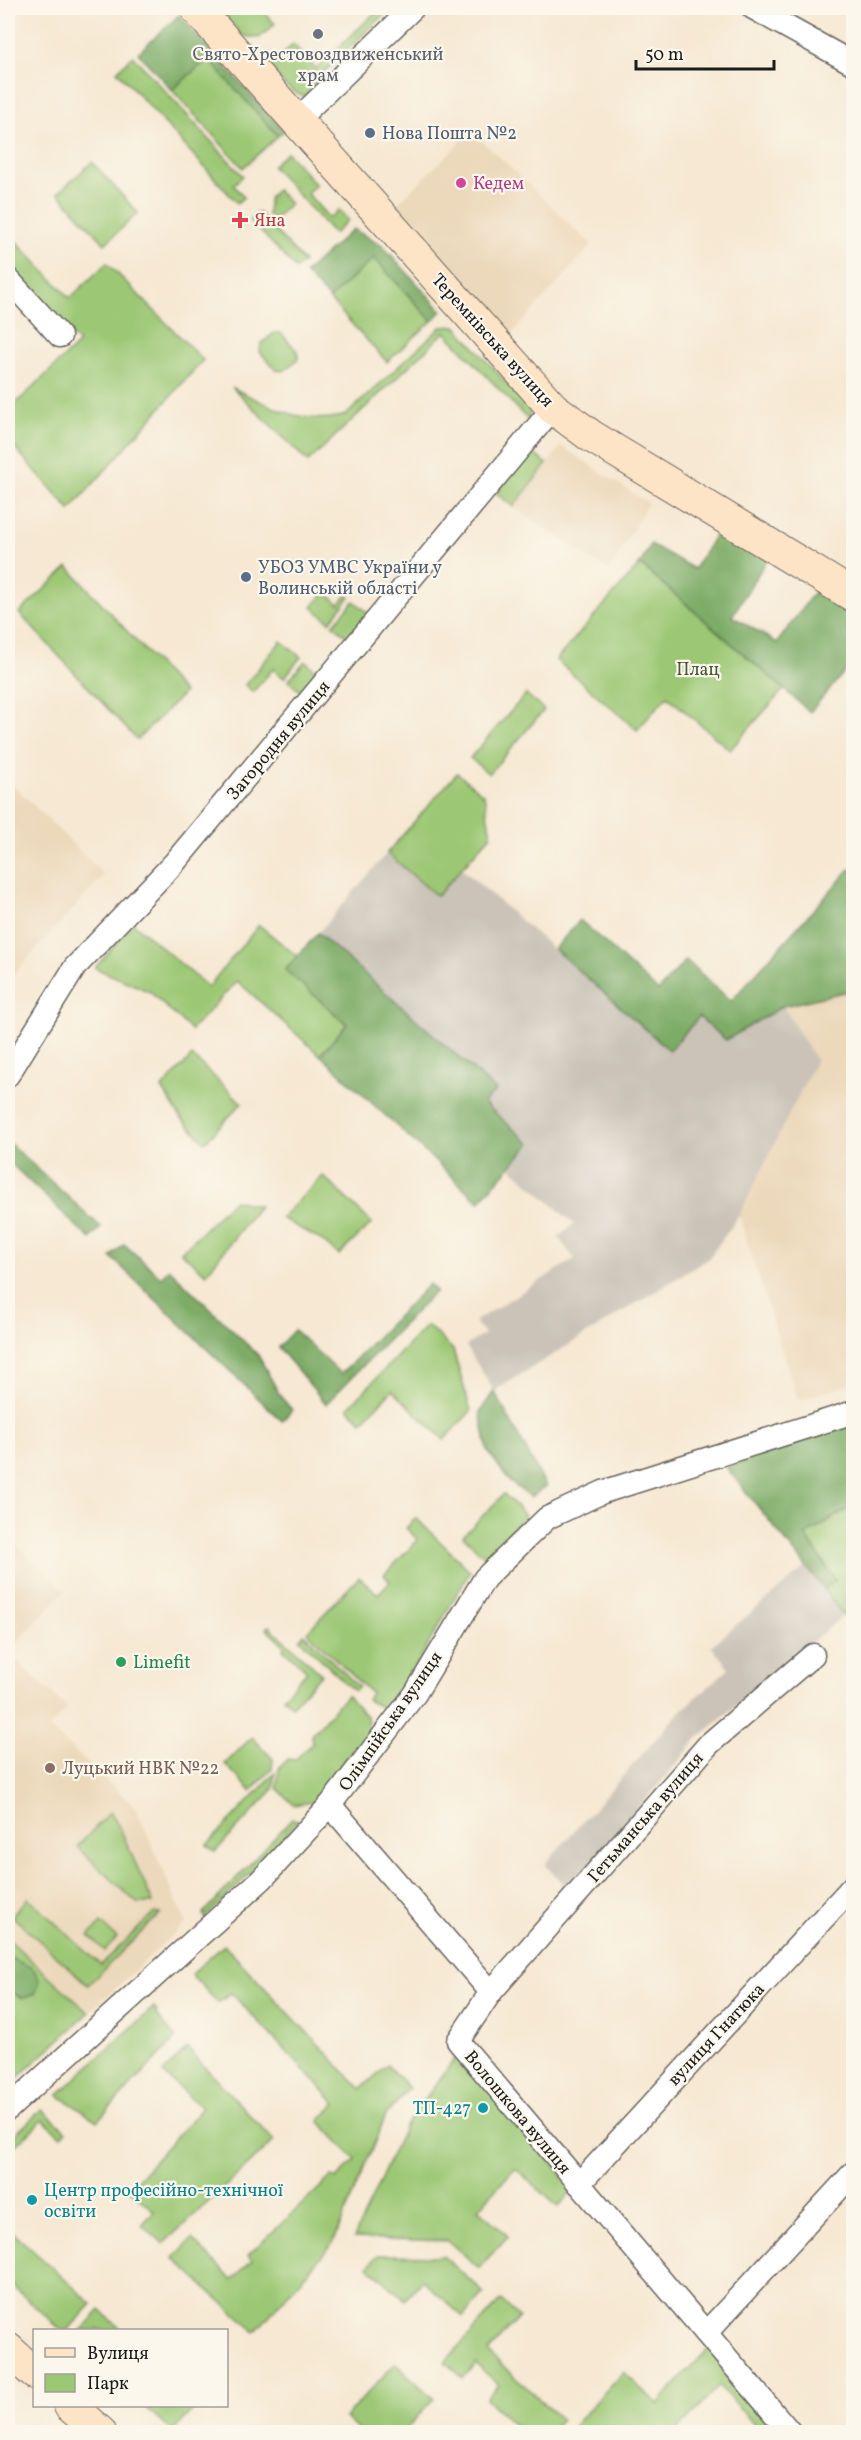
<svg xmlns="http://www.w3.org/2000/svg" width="861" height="2440" font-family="Vollkorn,serif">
<rect width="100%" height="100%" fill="#fbf7ec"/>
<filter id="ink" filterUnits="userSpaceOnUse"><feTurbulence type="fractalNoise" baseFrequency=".0167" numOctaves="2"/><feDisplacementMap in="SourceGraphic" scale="12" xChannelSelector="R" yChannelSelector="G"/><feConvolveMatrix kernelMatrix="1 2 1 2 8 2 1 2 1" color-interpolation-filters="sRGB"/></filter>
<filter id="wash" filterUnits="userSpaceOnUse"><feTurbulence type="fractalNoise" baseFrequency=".008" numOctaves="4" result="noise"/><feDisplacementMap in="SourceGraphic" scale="24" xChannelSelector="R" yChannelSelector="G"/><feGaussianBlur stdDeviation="1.35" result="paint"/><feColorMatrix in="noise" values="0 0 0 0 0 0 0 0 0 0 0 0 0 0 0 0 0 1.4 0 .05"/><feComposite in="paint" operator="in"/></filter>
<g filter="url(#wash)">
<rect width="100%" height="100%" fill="#f6e8d2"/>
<g fill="#ecd8ba">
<path d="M 472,131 L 592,245 L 510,336 L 393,208 Z"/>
<path d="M 561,446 L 648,503 L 609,571 L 513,507 Z"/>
<path d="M 8,780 L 104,875 L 8,980 Z"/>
<path d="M 853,990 L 853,1383 L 798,1400 L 739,1216 L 816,1060 L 783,1006 Z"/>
<path d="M 8,1537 L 65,1590 L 8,1652 L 67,1708 L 49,1728 L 136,1808 L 186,1923 L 89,2013 L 8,1939 Z"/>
</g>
<g fill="#cbc3b8">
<path d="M 387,853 L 437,896 L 462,869 L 669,1050 L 699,1017 L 726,1040 L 783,1006 L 816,1060 L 739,1216 L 708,1259 L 494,1391 L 466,1346 L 484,1334 L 475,1321 L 575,1259 L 558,1237 L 574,1224 L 509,1166 L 529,1144 L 483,1103 L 495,1089 L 318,933 Z"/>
<path d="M 806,1567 L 844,1615 L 699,1737 L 569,1890 L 545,1864 L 677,1715 L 729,1668 L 711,1646 Z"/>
</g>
<g fill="#9cc874" stroke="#5c7248" stroke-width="1.5">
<path d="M 218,8 L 260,8 L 275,24 L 259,38 L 243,36 Z"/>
<path d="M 380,8 L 391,8 L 320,76 L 305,97 C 290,92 278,80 271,67 L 293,44 L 316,69 Z"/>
<path d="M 133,56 L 243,176 L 233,185 L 244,197 L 237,203 L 117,71 Z"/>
<path d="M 208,58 L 278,136 L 243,168 L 172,90 Z"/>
<path d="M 287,152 L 316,185 L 307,193 L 329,218 L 339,210 L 348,220 L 334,234 L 272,166 Z"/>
<path d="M 92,162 L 138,213 L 105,244 L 58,193 Z"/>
<path d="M 277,190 L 290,204 L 273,220 L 268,215 L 269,197 Z"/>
<path d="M 258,212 L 304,262 L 296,269 L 250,220 Z"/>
<path d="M 8,233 L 70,298 L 107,263 L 203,360 L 70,510 L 8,440 L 8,411 L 79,343 L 8,268 Z"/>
<path d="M 374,258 L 432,321 L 387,362 L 329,299 Z"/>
<path d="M 456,326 L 531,411 L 527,419 L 445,332 L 308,462 L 232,387 C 268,406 305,427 346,415 L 441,327 Z"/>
<path d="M 274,333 L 281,333 L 298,352 L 298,359 L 284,371 L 276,370 L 260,352 L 261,344 Z"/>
<path d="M 529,450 L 547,464 L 513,507 L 496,493 Z"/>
<path d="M 640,564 L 784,689 L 730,750 L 667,696 L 637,730 L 556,660 Z"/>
<path d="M 68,567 L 184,693 L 137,740 L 19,613 Z"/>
<path d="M 325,592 L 339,604 L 347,595 L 350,597 L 330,622 L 312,607 Z"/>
<path d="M 354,601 L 371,615 L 351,639 L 333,625 Z"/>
<path d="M 281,641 L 301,657 L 284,678 L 273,669 L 253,692 L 245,685 Z"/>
<path d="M 305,661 L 322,675 L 305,695 L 288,681 Z"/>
<path d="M 526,694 L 544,710 L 489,774 L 470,758 Z"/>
<path d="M 457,773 L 484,795 L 491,835 L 437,896 L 387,853 Z"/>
<path d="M 133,923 L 208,987 L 259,925 L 297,956 L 286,970 L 347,1025 L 320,1055 L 237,981 L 191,1030 L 150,992 L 95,968 Z"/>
<path d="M 192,1056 L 242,1103 L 205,1142 L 181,1118 L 162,1088 Z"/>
<path d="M 323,1176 L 372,1223 L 339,1255 L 321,1240 L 281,1218 Z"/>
<path d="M 234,1200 L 259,1206 L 206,1274 L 181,1252 Z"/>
<path d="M 427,1325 L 453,1350 L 471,1411 L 444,1440 L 392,1390 L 362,1422 L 348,1408 Z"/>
<path d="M 504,1494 L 525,1515 L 485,1557 L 463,1536 Z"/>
<path d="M 853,1506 L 853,1629 L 824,1589 L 835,1580 L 805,1535 Z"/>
<path d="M 416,1518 L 470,1571 L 416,1666 L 385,1709 L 367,1700 L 371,1693 L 307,1632 L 359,1577 L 378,1594 L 390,1581 L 384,1575 L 418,1540 L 406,1528 Z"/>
<path d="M 269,1626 L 321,1674 L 292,1706 L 283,1697 L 307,1671 L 283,1649 L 285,1646 L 266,1628 Z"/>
<path d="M 304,1634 L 359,1687 L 354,1691 L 300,1639 Z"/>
<path d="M 347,1695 L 367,1717 L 369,1729 L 313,1802 L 294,1805 L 277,1788 L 279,1768 L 288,1759 L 295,1760 L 312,1743 L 311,1735 Z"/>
<path d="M 252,1737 L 273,1759 L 272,1769 L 251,1791 L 225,1764 Z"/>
<path d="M 275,1773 L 273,1790 L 215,1852 L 207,1845 Z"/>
<path d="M 110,1812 L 120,1828 L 153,1903 L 137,1903 L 77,1847 Z"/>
<path d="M 292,1819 L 298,1820 L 274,1849 L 205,1918 L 203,1914 Z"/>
<path d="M 28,1898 L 101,1965 L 154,1913 L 160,1914 L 88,1985 L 12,1916 Z"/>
<path d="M 101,1923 L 117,1938 L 105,1951 L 89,1936 Z"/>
<path d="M 8,1939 L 89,2013 L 8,2086 Z"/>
<path d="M 224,1945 L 361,2089 L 387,2065 L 409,2088 L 386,2115 L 333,2243 L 255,2332 L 173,2258 L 192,2239 L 232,2280 L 252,2260 L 248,2255 L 332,2176 L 336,2179 L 356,2160 L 319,2121 L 336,2104 L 231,1993 L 218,2003 L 191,1974 Z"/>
<path d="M 154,2007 L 157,2011 L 156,2015 L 176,2038 L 97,2121 L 58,2095 Z"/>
<path d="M 187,2048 L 274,2141 L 163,2244 L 142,2225 L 154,2211 L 129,2189 L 202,2108 L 163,2073 Z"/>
<path d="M 459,2053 L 574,2189 L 558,2207 L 515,2168 L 478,2209 L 508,2236 L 479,2268 L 448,2241 L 354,2238 L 405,2126 Z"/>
<path d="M 42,2109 L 66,2131 L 61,2136 L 43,2120 L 10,2150 L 8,2147 L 8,2141 Z"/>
<path d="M 8,2228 L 92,2304 L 68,2330 L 61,2330 L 8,2282 Z"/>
<path d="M 378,2255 L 443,2256 L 484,2293 L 463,2317 L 422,2280 L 405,2300 L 368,2266 Z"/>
<path d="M 501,2300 L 519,2317 L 488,2352 L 561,2419 L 549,2432 L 523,2432 L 486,2399 L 499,2385 L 476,2364 L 463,2378 L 445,2362 Z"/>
<path d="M 100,2310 L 122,2330 L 82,2330 Z"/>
<path d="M 709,2348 L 780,2432 L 761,2432 L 719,2386 L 676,2432 L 568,2432 L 623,2372 L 658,2404 Z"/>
<path d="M 395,2363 L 434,2399 L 403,2432 L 360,2432 L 345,2418 Z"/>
<path d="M 144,2406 L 197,2406 L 173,2432 Z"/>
</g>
<g fill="#7dac66" stroke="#4c6441" stroke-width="1.5">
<path d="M 179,15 L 284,131 L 278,136 L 208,59 L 172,90 L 138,53 Z"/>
<path d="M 353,229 L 383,246 L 442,311 L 432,321 L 374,258 L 329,299 L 305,273 Z"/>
<path d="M 719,528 L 768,558 L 732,616 L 777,643 L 817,588 L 853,611 L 853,662 L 810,712 L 640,564 L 651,544 L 694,569 Z"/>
<path d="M 850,869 L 854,872 L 853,990 L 783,1006 L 726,1040 L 699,1017 L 669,1050 L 554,949 L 580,920 L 658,991 L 686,960 L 731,1001 Z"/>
<path d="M 318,933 L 496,1090 L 484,1103 L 530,1144 L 479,1202 L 320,1055 L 347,1024 L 285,970 Z"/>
<path d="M 8,1142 L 101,1227 L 90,1239 L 8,1161 Z"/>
<path d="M 124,1244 L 161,1277 L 169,1269 L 258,1355 L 281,1397 L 292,1410 L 282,1421 L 111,1257 Z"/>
<path d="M 429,1284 L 436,1291 L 326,1404 L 278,1347 L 294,1330 L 341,1374 Z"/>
<path d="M 494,1391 L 546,1486 L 531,1497 L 510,1482 L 487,1450 L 480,1412 Z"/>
<path d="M 853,1424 L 853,1506 L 805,1535 L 835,1580 L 824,1589 L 726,1467 Z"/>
<path d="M 8,1957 L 33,1968 L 40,1981 L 35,1994 L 23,1998 L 8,1991 Z"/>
</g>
</g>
<g filter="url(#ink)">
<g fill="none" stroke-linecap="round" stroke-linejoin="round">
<defs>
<g id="street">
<path d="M 753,8 L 854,64"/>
<path d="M 297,120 L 413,8"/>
<path d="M 8,279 L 60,336"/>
<path d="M 8,1075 L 75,967 L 175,862 L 553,408"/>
<path d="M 330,1805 L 491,1992 L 458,2041 L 790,2432"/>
<path d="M 491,1992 L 709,1744 L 813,1655"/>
<path d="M 8,2109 L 262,1879 L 330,1805 L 415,1694 L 485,1578 L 547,1518 L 603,1492 L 854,1412"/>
<path d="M 579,2184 L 854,1885"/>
<path d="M 706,2333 L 854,2172"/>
</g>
<g id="secondary">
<path d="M 196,8 L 553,408 L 591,436 L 854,596"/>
<path d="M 8,2349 L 34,2373"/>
<path d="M 70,2406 L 100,2432"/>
</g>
</defs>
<use href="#street" stroke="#68635c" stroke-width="25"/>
<use href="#secondary" stroke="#68635c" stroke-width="34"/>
<use href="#street" stroke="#fff" stroke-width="22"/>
<use href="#secondary" stroke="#fee4c6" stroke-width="32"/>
</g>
</g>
<circle fill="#6b7280" stroke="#fbf7ec" stroke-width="2" cx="318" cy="34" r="6"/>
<g fill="#5c6f8a" stroke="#fbf7ec" stroke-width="2">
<circle cx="370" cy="133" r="6"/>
<circle cx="246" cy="577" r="6"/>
</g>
<circle fill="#d1479c" stroke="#fbf7ec" stroke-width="2" cx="461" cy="183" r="6"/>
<path fill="#e0444e" stroke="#fbf7ec" stroke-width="2" d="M237 211h6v6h6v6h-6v6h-6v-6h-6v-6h6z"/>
<circle fill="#2e9e5b" stroke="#fbf7ec" stroke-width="2" cx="121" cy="1662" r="6"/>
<circle fill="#8d6e63" stroke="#fbf7ec" stroke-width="2" cx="50" cy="1768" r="6"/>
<g fill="#0f9aa8" stroke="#fbf7ec" stroke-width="2">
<circle cx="483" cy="2108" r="6"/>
<circle cx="32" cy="2200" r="6"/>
</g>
<g text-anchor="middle" stroke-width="4.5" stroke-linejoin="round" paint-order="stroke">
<g font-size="18" fill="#5b616d" stroke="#fbf7ec">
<text x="318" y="60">Свято-Хрестовоздвиженський<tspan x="318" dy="21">храм</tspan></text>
</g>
<g font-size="18" fill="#4e5e75" stroke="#fbf7ec" text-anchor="start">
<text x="382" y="139">Нова Пошта №2</text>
<text x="258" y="573">УБОЗ УМВС України у<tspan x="258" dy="21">Волинськiй області</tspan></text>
</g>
<g font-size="18" fill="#b23c85" stroke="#fbf7ec" text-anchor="start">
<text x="473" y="189">Кедем</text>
</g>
<g font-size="18" fill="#be3a42" stroke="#fbf7ec" text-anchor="start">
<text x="254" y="226">Яна</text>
</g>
<g font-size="18" fill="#1c1c1c" stroke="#fbf7ec">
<text transform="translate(493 340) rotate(48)" y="6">Теремнівська вулиця</text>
<text transform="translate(278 740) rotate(-50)" y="6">Загородня вулиця</text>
<text transform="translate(390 1721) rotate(-55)" y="6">Олімпійська вулиця</text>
<text transform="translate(645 1817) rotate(-49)" y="6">Гетьманська вулиця</text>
<text transform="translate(716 2034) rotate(-47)" y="6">вулиця Гнатюка</text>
<text transform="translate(518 2112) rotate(50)" y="6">Волошкова вулиця</text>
</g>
<g font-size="18" fill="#49583b" stroke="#fbf7ec">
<text x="698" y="675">Плац</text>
</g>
<g font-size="18" fill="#27864d" stroke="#fbf7ec" text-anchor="start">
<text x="133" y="1668">Limefit</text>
</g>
<g font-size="18" fill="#785e54" stroke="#fbf7ec" text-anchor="start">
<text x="62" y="1774">Луцький НВК №22</text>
</g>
<g font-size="18" fill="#0d838f" stroke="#fbf7ec" text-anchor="end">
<text x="471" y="2114">ТП-427</text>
<text x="44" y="2196" text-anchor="start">Центр професійно-технічної<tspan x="44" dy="21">освіти</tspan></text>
</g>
</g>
<rect width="861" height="2440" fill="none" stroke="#fbf7ec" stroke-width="30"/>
<rect x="33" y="2329" width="195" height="78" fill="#fbf7ec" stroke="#a29f99" stroke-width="1.5"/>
<rect x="45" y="2348" width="30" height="9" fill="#fee4c6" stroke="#a29f99" stroke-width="1.5"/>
<text x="87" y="2359" font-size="18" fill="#1c1c1c">Вулиця</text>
<rect x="45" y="2374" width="30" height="18" fill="#9cc874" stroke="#a29f99" stroke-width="1.5"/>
<text x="87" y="2389" font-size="18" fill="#1c1c1c">Парк</text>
<path d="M636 60v9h138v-9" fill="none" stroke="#1c1c1c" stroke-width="3"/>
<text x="645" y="60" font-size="18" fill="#1c1c1c" stroke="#fbf7ec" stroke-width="4.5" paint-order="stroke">50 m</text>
</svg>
